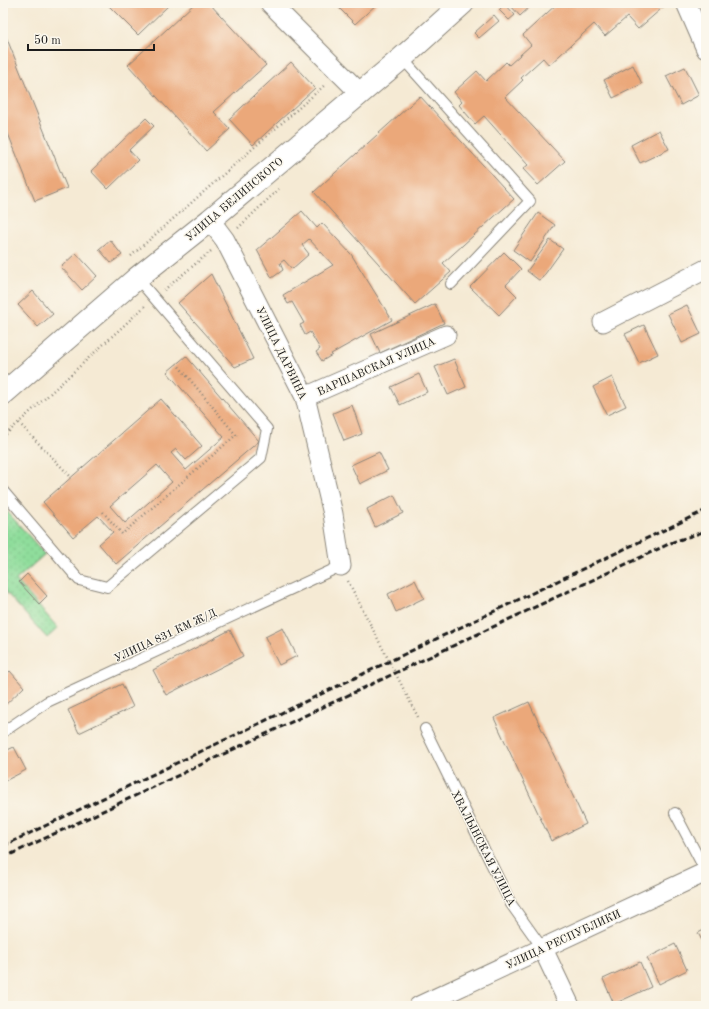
<svg xmlns="http://www.w3.org/2000/svg" width="709" height="1009" font-family="'Old Standard TT',serif">
<defs>
<pattern id="grass-dots" width="8" height="8" patternUnits="userSpaceOnUse"><rect width="8" height="8" fill="#8fdd9b"/><path d="M2 2h.1M6 6h.1" fill="none" stroke="#7bbd85" stroke-width="1.8" stroke-linecap="round"/></pattern>
</defs>
<rect width="100%" height="100%" fill="#fbf7ec"/>
<filter id="ink" filterUnits="userSpaceOnUse"><feTurbulence type="fractalNoise" baseFrequency=".025" numOctaves="2"/><feDisplacementMap in="SourceGraphic" scale="8" xChannelSelector="R" yChannelSelector="G"/><feConvolveMatrix kernelMatrix="1 2 1 2 8 2 1 2 1" color-interpolation-filters="sRGB"/></filter>
<filter id="wash" filterUnits="userSpaceOnUse"><feTurbulence type="fractalNoise" baseFrequency=".012" numOctaves="4" result="noise"/><feDisplacementMap in="SourceGraphic" scale="16" xChannelSelector="R" yChannelSelector="G"/><feGaussianBlur stdDeviation="0.9" result="paint"/><feColorMatrix in="noise" values="0 0 0 0 0 0 0 0 0 0 0 0 0 0 0 0 0 1.4 0 .05"/><feComposite in="paint" operator="in"/></filter>
<g filter="url(#wash)">
<rect width="100%" height="100%" fill="#f5ead4"/>
<path fill="url(#grass-dots)" stroke="#567c5c" d="M 3,507 L 45,554 L 16,580 L 58,628 L 47,638 L 3,589 Z"/>
<g id="blocks">
<g fill="#eba87a" fill-rule="evenodd">
<path d="M 106,3 L 171,3 L 138,35 Z"/>
<path d="M 195,3 L 209,3 L 266,65 L 214,112 L 230,129 L 206,151 L 128,65 Z"/>
<path d="M 334,3 L 378,3 L 355,24 Z"/>
<path d="M 512,3 L 534,3 L 520,16 L 510,5 Z"/>
<path d="M 558,3 L 575,3 L 578,6 L 582,3 L 668,3 L 638,29 L 627,17 L 605,36 L 594,24 L 549,65 L 543,58 L 521,78 L 523,80 L 505,97 L 565,161 L 538,185 L 523,169 L 528,165 L 509,144 L 484,116 L 475,124 L 459,105 L 462,102 L 454,92 L 477,71 L 486,81 L 506,62 L 509,65 L 531,45 L 523,35 Z"/>
<path d="M 505,4 L 515,15 L 509,20 L 499,10 Z"/>
<path d="M 494,15 L 499,21 L 479,38 L 474,33 Z"/>
<path d="M 3,29 L 67,188 L 35,201 L 3,121 Z"/>
<path d="M 291,62 L 315,88 L 253,145 L 229,119 Z"/>
<path d="M 633,65 L 642,84 L 613,98 L 604,80 Z"/>
<path d="M 685,67 L 699,95 L 681,105 L 666,76 Z"/>
<path d="M 420,96 L 514,199 L 443,263 L 451,272 L 415,304 L 314,192 Z"/>
<path d="M 146,118 L 154,126 L 129,150 L 138,160 L 108,189 L 91,171 Z"/>
<path d="M 659,130 L 669,149 L 640,163 L 631,145 Z"/>
<path d="M 302,211 L 317,228 L 322,223 L 351,254 L 392,320 L 331,354 L 332,355 L 322,361 L 316,352 L 320,349 L 310,332 L 305,335 L 300,325 L 304,323 L 292,302 L 288,304 L 283,295 L 333,265 L 309,239 L 302,245 L 309,254 L 292,269 L 284,260 L 280,263 L 283,270 L 272,278 L 257,250 Z"/>
<path d="M 538,213 L 555,225 L 530,262 L 513,250 Z"/>
<path d="M 110,240 L 122,255 L 111,263 L 99,249 Z"/>
<path d="M 550,240 L 563,249 L 540,281 L 527,271 Z"/>
<path d="M 504,252 L 521,269 L 506,285 L 517,296 L 499,315 L 470,287 Z"/>
<path d="M 76,253 L 97,276 L 82,290 L 61,267 Z"/>
<path d="M 211,274 L 253,359 L 235,367 L 178,303 Z"/>
<path d="M 33,291 L 53,314 L 38,327 L 18,305 Z"/>
<path d="M 435,304 L 444,323 L 380,353 L 371,334 Z"/>
<path d="M 687,305 L 701,334 L 682,343 L 668,314 Z"/>
<path d="M 644,325 L 658,354 L 639,363 L 625,334 Z"/>
<path d="M 186,356 L 259,441 L 116,564 L 99,544 L 113,532 L 98,516 L 73,537 L 43,502 L 161,399 L 202,446 L 186,460 L 176,449 L 171,453 L 186,470 L 224,437 L 167,372 ZM 157,465 L 172,482 L 125,523 L 110,506 Z"/>
<path d="M 454,359 L 466,387 L 448,395 L 435,367 Z"/>
<path d="M 419,374 L 427,392 L 400,405 L 391,387 Z"/>
<path d="M 612,377 L 626,406 L 607,415 L 593,387 Z"/>
<path d="M 352,405 L 362,434 L 344,441 L 333,413 Z"/>
<path d="M 379,452 L 388,470 L 360,484 L 351,465 Z"/>
<path d="M 394,495 L 403,513 L 375,527 L 367,509 Z"/>
<path d="M 27,574 L 47,596 L 39,604 L 19,582 Z"/>
<path d="M 415,580 L 424,598 L 396,612 L 388,594 Z"/>
<path d="M 283,628 L 297,656 L 279,665 L 265,637 Z"/>
<path d="M 230,630 L 243,656 L 166,695 L 153,670 Z"/>
<path d="M 10,671 L 24,687 L 3,707 L 3,677 Z"/>
<path d="M 122,684 L 133,707 L 79,733 L 68,710 Z"/>
<path d="M 529,702 L 586,824 L 551,841 L 494,718 Z"/>
<path d="M 14,747 L 26,770 L 3,782 L 3,752 Z"/>
<path d="M 706,929 L 706,946 L 705,946 L 698,933 Z"/>
<path d="M 675,944 L 687,970 L 659,984 L 647,958 Z"/>
<path d="M 640,962 L 651,987 L 614,1004 L 603,979 Z"/>
</g>
</g>
</g>
<g filter="url(#ink)">
<use href="#blocks" fill-opacity="0" stroke="#888378" stroke-width="1"/>
<g fill="none" stroke-linecap="round" stroke-linejoin="round">
<defs>
<g id="service">
<path d="M 402,58 L 530,201 L 451,284"/>
<path d="M 3,491 L 79,580 L 107,587 L 261,458 L 267,429 L 137,278"/>
<path d="M 425,729 L 511,904 L 543,949"/>
<path d="M 3,732 L 47,702 L 341,566"/>
<path d="M 675,813 L 706,872"/>
</g>
<g id="minor">
<path d="M 270,3 L 360,93"/>
<path d="M 686,3 L 706,49"/>
<path d="M 210,220 L 225,240 L 305,397 L 333,514 L 341,566"/>
<path d="M 603,322 L 706,269"/>
<path d="M 305,397 L 446,335"/>
<path d="M 543,949 L 570,1006"/>
<path d="M 419,1006 L 706,872"/>
</g>
<path id="tertiary" d="M 3,394 L 137,278 L 210,220 L 402,58 L 463,3"/>
</defs>
<use href="#service" stroke="#888378" stroke-width="12"/>
<use href="#minor" stroke="#888378" stroke-width="21"/>
<use href="#tertiary" stroke="#888378" stroke-width="24"/>
<g stroke="#888378" stroke-width="2.5" stroke-dasharray="1 3" stroke-linecap="butt">
<path d="M 238,228 L 279,189"/>
<path d="M 131,256 L 326,84"/>
<path d="M 164,290 L 211,251"/>
<path d="M 19,423 L 71,477"/>
<path d="M 3,437 L 145,306"/>
<path d="M 103,512 L 122,534 L 236,435 L 177,364"/>
<path d="M 348,581 L 419,719"/>
</g>
<use href="#service" stroke="#fff" stroke-width="10"/>
<use href="#minor" stroke="#fff" stroke-width="19"/>
<use href="#tertiary" stroke="#fff" stroke-width="22"/>
<g stroke="#1c1c1c" stroke-width="3" stroke-dasharray="6 3" stroke-linecap="butt">
<path d="M 3,846 L 706,510"/>
<path d="M 3,858 L 673,542 L 706,531"/>
</g>
</g>
</g>
<g text-anchor="middle" stroke-width="3" stroke-linejoin="round" paint-order="stroke">
<g font-size="11" fill="#1c1c1c" stroke="#fbf7ec">
<text transform="translate(234 199) rotate(-40)" y="4">УЛИЦА БЕЛИНСКОГО</text>
<text transform="translate(282 353) rotate(64)" y="4">УЛИЦА ДАРВИНА</text>
<text transform="translate(376 366) rotate(-24)" y="4">ВАРШАВСКАЯ УЛИЦА</text>
<text transform="translate(165 635) rotate(-25)" y="4">УЛИЦА 831 КМ Ж/Д</text>
<text transform="translate(484 848) rotate(63)" y="4">ХВАЛЫНСКАЯ УЛИЦА</text>
<text transform="translate(563 939) rotate(-25)" y="4">УЛИЦА РЕСПУБЛИКИ</text>
</g>
</g>
<rect width="709" height="1009" fill="none" stroke="#fbf7ec" stroke-width="16"/>
<path d="M28 44v6h126v-6" fill="none" stroke="#1c1c1c" stroke-width="2"/>
<text x="34" y="44" font-size="12" fill="#1c1c1c" stroke="#fbf7ec" stroke-width="3" paint-order="stroke">50 m</text>
</svg>
